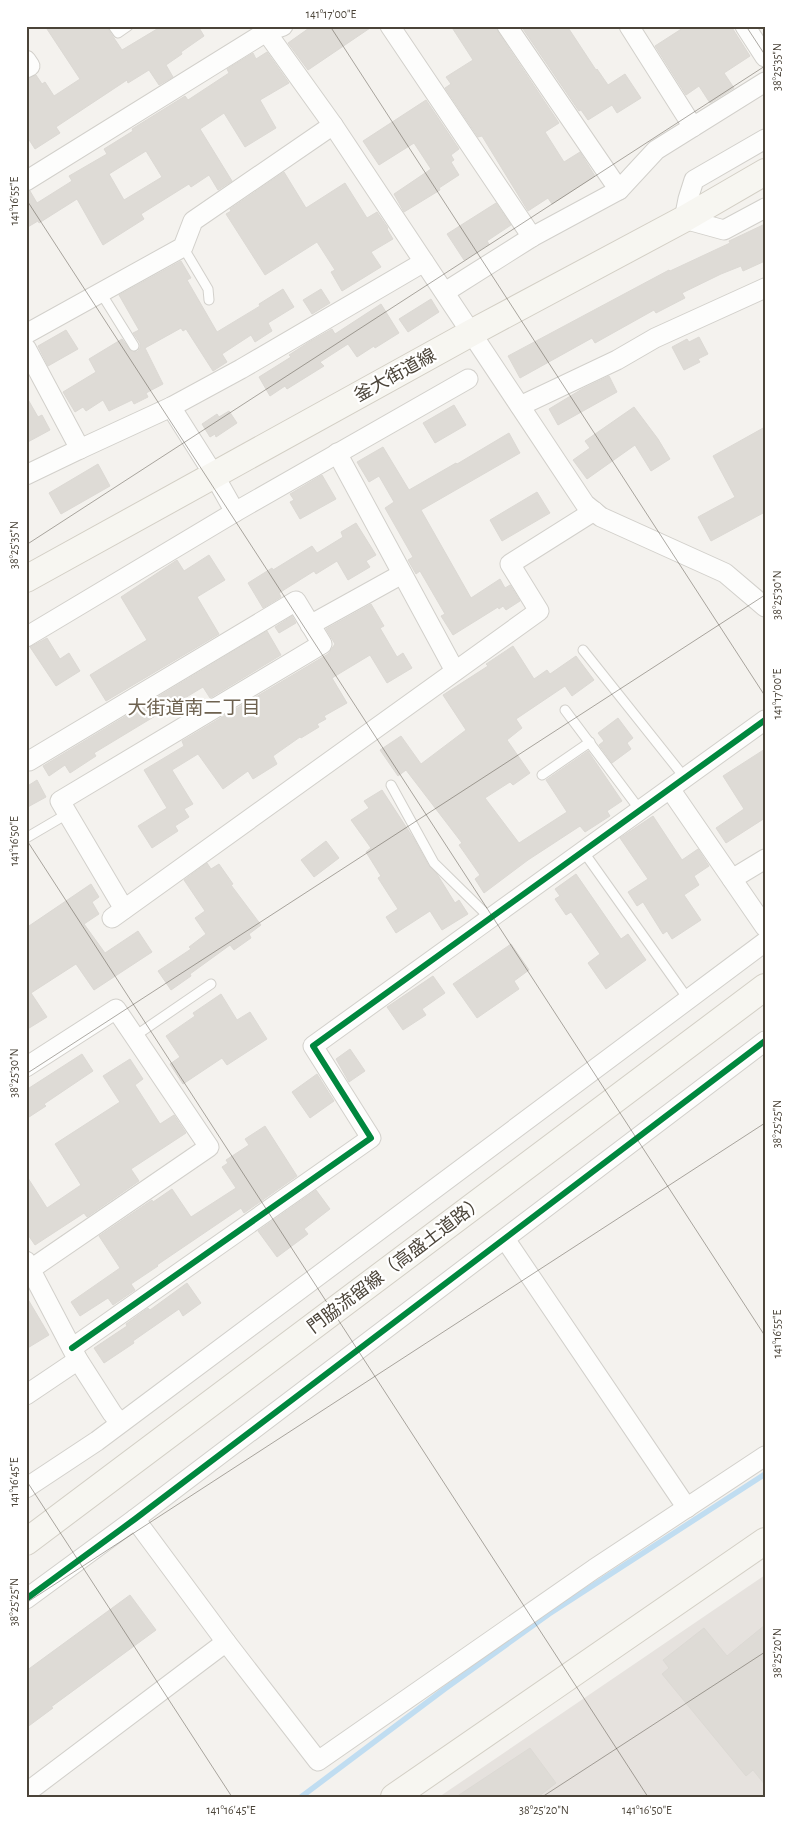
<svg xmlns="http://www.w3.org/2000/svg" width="791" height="1823" font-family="'Alegreya Sans','Noto Sans JP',sans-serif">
<rect width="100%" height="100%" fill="#f4f2ee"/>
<path fill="#e6e2de" d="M 765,1575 L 765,1797 L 439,1797 Z"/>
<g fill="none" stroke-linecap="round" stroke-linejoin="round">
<path stroke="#c0ddf1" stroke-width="5.5" d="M 301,1797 L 446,1688 L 549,1614 L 765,1474"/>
</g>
<g fill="#dedbd6" stroke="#dcd9d4" fill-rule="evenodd">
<path d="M 45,26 L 106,26 L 122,50 L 162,26 L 198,26 L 204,36 L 181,52 L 182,54 L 166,65 L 173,77 L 159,85 L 149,70 L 128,83 L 127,80 L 56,127 L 60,133 L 35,149 L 26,135 L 26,79 L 36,75 L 42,84 L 45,82 L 54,96 L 80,79 Z"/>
<path d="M 312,26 L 373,26 L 308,70 L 288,43 Z"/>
<path d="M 451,26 L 496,26 L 498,32 L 559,123 L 545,132 L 564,162 L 580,152 L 595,176 L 552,204 L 548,198 L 528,211 L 482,136 L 478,137 L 445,88 L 451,84 L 446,77 L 473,60 Z"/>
<path d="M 521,26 L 567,26 L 596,70 L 597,69 L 608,85 L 625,74 L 641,98 L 617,113 L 612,105 L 588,120 L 581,110 L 579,111 Z"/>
<path d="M 686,26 L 731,26 L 750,56 L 724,73 L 734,88 L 710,103 L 699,86 L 686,95 L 655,46 Z"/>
<path d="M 267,52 L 289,83 L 260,100 L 276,128 L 245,147 L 224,113 L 200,129 L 232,181 L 218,190 L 209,175 L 191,187 L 189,184 L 141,214 L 144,219 L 103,245 L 77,199 L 39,223 L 38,221 L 26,228 L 26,192 L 30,191 L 37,203 L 72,181 L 69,176 L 107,154 L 104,149 L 133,131 L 132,129 L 185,96 L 188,100 L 229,73 L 227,69 L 253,53 L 256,59 ZM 146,151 L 162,177 L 124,200 L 109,174 Z"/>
<path d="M 426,100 L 459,149 L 451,155 L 454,160 L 451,162 L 459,175 L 439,188 L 440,190 L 404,212 L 394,194 L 431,169 L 414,143 L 379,165 L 363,141 Z"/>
<path d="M 284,172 L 306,208 L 345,183 L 367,218 L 377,212 L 388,228 L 387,229 L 393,239 L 371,252 L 381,267 L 342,291 L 331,272 L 335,270 L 317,242 L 265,275 L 226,214 L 231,211 L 230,209 Z"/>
<path d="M 496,203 L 511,225 L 487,241 L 489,244 L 464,260 L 447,234 Z"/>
<path d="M 765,224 L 765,261 L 743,271 L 741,266 L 721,274 L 682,293 L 685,298 L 656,313 L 654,310 L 595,343 L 592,338 L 520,378 L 508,356 L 669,270 L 670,271 L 730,243 L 729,241 Z"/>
<path d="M 181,261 L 191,278 L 187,280 L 217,332 L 260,306 L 259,304 L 283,289 L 294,307 L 268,323 L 272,331 L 255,342 L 251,335 L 222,354 L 227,362 L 213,371 L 186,329 L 183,331 L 181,328 L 145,348 L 163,384 L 146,393 L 148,397 L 134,404 L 132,400 L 109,411 L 103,400 L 86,411 L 83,407 L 75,412 L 63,392 L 96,372 L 89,359 L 122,339 L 131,351 L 137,352 L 140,348 L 140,343 L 133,333 L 139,330 L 119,295 Z"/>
<path d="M 321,289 L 330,303 L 312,314 L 303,300 Z"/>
<path d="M 431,299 L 439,312 L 408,332 L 399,319 Z"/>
<path d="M 381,304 L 399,333 L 375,348 L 374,346 L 357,357 L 348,344 L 320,362 L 324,366 L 287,389 L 285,386 L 270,396 L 259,377 L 291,357 L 289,355 L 309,342 L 332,329 L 335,334 Z"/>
<path d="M 66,330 L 78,349 L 48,366 L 38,346 Z"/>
<path d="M 699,337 L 708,354 L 698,359 L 700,362 L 684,370 L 672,347 L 687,339 L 689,342 Z"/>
<path d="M 609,376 L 617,392 L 558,425 L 549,409 L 582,389 Z"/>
<path d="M 26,396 L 38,417 L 42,415 L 50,430 L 26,443 Z"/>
<path d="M 454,405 L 466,425 L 435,443 L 423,423 Z"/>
<path d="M 634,407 L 658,439 L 670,459 L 651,471 L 635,445 L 587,479 L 573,460 L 590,448 L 585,441 Z"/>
<path d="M 229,411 L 237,423 L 216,437 L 215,434 L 210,437 L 202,424 L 217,414 L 219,417 Z"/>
<path d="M 765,427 L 765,512 L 711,541 L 698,517 L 735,497 L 713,456 Z"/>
<path d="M 509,433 L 520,453 L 421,510 L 471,598 L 500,579 L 505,588 L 510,585 L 520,601 L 506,610 L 503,606 L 499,609 L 498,607 L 453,635 L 441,616 L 445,614 L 420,571 L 416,574 L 408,560 L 413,557 L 385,508 L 394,502 L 379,476 L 369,482 L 357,462 L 383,447 L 409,490 L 456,463 L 457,464 Z"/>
<path d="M 98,464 L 110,486 L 61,514 L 49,493 Z"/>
<path d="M 322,475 L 336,499 L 300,519 L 290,502 L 294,500 L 290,494 Z"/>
<path d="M 537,492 L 550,513 L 502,541 L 490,520 Z"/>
<path d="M 356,523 L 376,555 L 366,561 L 370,567 L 348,580 L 337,561 L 316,574 L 314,571 L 279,593 L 281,597 L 263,608 L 248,583 L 272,568 L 273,570 L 312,546 L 317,553 L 343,537 L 341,532 Z"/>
<path d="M 209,555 L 225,580 L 197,597 L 219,634 L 106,701 L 90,675 L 147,640 L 121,597 L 177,560 L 184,571 Z"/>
<path d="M 371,604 L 384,626 L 380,628 L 397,657 L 403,653 L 412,668 L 387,683 L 370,655 L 332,678 L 347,703 L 324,716 L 326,719 L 317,724 L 319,727 L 301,738 L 300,737 L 273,756 L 277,764 L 253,779 L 248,771 L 223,789 L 198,754 L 172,770 L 193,804 L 184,809 L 189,817 L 175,826 L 178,831 L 152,848 L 138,826 L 167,808 L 144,770 L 184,746 L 182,741 L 328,654 L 335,644 L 326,629 Z"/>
<path d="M 292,616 L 296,623 L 279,633 L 275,627 Z"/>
<path d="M 267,631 L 281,655 L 210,698 L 203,687 L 94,753 L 96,756 L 70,773 L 65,765 L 49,776 L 43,766 Z"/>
<path d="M 47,638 L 60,659 L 69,653 L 80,671 L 56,686 L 30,647 Z"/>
<path d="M 513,646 L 534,679 L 547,670 L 550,674 L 576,656 L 594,680 L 572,696 L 565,686 L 516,719 L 522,728 L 507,740 L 530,773 L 513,785 L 510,782 L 485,798 L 519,843 L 567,812 L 546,780 L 588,751 L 622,801 L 607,811 L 610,816 L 585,832 L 580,826 L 528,860 L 484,893 L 475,879 L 480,875 L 459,845 L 462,843 L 406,770 L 398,776 L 380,750 L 401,736 L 421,764 L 466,730 L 443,695 L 488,666 L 486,664 Z"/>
<path d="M 618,718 L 633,738 L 627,743 L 631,749 L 612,763 L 599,745 L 604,741 L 598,733 Z"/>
<path d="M 765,749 L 765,818 L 726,843 L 716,828 L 744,809 L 723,776 Z"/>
<path d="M 37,780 L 46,797 L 26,808 L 26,787 Z"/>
<path d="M 382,790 L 414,839 L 429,866 L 437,874 L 455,903 L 459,900 L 468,914 L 442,930 L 430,911 L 396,933 L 386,917 L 398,909 L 378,878 L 381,876 L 366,852 L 371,848 L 351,820 L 369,808 L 364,801 Z"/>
<path d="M 653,816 L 682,860 L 698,849 L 709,866 L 694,876 L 699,885 L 684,895 L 701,920 L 672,939 L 667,931 L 663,934 L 643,902 L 637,906 L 628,892 L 648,879 L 620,838 Z"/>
<path d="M 326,841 L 339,858 L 314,877 L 301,860 Z"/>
<path d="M 207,863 L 211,869 L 219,864 L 233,884 L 231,885 L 261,925 L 249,934 L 251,938 L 234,950 L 230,945 L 190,974 L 191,976 L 171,990 L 158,971 L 191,949 L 189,947 L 206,934 L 195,918 L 205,911 L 184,880 Z"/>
<path d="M 576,874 L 621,939 L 628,934 L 646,960 L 606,989 L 588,963 L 600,954 L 571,912 L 566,915 L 555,899 L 560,896 L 555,889 Z"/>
<path d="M 91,884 L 99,897 L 92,902 L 99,914 L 84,924 L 105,953 L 138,931 L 152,952 L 94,990 L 76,964 L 31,993 L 47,1017 L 26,1030 L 26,928 Z"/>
<path d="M 511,944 L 529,970 L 514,981 L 519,989 L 477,1018 L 453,984 Z"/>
<path d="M 433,976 L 445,993 L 422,1009 L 426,1015 L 403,1030 L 387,1007 Z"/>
<path d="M 221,994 L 237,1020 L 250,1012 L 267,1039 L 227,1065 L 222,1058 L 183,1084 L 170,1064 L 180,1057 L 166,1036 L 195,1016 L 193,1013 Z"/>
<path d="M 350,1049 L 365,1071 L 349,1082 L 336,1059 Z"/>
<path d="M 82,1054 L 93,1071 L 44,1104 L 46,1106 L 26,1119 L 26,1090 Z"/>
<path d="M 130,1059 L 143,1079 L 135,1085 L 160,1124 L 174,1115 L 186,1133 L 131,1169 L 139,1181 L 87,1217 L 84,1213 L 35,1245 L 26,1232 L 26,1175 L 47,1208 L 81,1185 L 55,1144 L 120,1102 L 103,1076 Z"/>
<path d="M 317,1074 L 334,1101 L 310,1118 L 292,1092 Z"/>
<path d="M 265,1126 L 297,1176 L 244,1213 L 241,1208 L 157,1265 L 158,1266 L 131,1284 L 135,1290 L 113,1305 L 108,1298 L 80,1316 L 71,1302 L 120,1268 L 99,1236 L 152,1200 L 153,1202 L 172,1189 L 191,1217 L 236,1188 L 222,1167 L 228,1163 L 226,1160 L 249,1145 L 245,1139 Z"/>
<path d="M 316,1190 L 330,1209 L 304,1229 L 308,1234 L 277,1257 L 258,1231 Z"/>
<path d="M 187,1283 L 201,1303 L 183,1316 L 179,1309 L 133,1341 L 134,1343 L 104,1363 L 94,1348 L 127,1326 L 126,1324 L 148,1308 L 150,1310 Z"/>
<path d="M 26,1296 L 49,1335 L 26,1349 Z"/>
<path d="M 130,1595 L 156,1630 L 51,1707 L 53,1708 L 26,1728 L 26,1671 Z"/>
<path d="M 765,1625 L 765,1785 L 753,1770 L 746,1776 L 662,1674 L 669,1668 L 663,1660 L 704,1628 L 727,1656 Z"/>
<path d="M 530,1748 L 556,1783 L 538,1797 L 456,1797 Z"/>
</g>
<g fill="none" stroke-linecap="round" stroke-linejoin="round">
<defs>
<g id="lane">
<path d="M 113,26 L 118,33 L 128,26"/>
<path d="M 183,247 L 208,289 L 209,300"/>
<path d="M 101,293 L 134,346"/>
<path d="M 583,650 L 685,778"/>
<path d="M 565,710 L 640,810"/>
<path d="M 542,775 L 590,742"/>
<path d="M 391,785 L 434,863 L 490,918"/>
<path d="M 26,838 L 67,814"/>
<path d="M 583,851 L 688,999"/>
<path d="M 135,1036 L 211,984"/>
</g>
<g id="street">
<path d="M 262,26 L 333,125 L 585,504 L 601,517 L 725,573 L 765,607"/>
<path d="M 390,26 L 532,237"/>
<path d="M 507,26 L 619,190"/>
<path d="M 629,26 L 693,127"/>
<path d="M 745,26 L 765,57"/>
<path d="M 26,60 L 30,66 L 26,68"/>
<path d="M 765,139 L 694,180 L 688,199 L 684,219 L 724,230 L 765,208"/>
<path d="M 26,181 L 266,32 L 283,26"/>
<path d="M 445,292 L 532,237 L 619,190 L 656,150 L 765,82"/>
<path d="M 26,334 L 183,247 L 193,221 L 333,125"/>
<path d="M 26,348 L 80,449 L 26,475"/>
<path d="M 520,406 L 617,360 L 655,338 L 765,288"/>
<path d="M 171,407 L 214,475 L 235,512"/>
<path d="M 80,449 L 171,407 L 241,369 L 424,262"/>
<path d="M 337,453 L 455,671"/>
<path d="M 310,625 L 402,574"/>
<path d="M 26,637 L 235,512 L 468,379"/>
<path d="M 29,761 L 296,601 L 322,644 L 60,801 L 124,909"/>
<path d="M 670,789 L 765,927"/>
<path d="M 732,879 L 765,859"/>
<path d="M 112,918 L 539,611 L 510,564 L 594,511"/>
<path d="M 26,1067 L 116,1009 L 209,1147 L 31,1269"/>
<path d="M 505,1239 L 687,1508"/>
<path d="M 26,1261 L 78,1360 L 112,1413 L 120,1423"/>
<path d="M 72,1348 L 371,1138 L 313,1046 L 765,720"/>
<path d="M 26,1395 L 78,1360"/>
<path d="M 26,1488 L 97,1441 L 765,942"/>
<path d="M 135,1519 L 226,1642 L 318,1761 L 594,1569 L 765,1456"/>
<path d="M 26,1599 L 135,1519 L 765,1041"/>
<path d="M 26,1793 L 226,1642"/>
</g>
<g id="secondary">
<path d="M 26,579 L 471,333 L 684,219 L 765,172"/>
<path d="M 26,1542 L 765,987"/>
<path d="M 394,1797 L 765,1541"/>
</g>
</defs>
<use href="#lane" stroke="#d2d0cb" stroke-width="11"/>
<use href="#street" stroke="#d2d0cb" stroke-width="21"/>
<use href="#secondary" stroke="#d3cfc5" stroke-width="28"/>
<use href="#lane" stroke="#fdfdfc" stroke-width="9"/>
<use href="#street" stroke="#fdfdfc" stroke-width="19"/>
<use href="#secondary" stroke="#f7f6f1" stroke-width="26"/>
<defs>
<g id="cycleway">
<path d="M 72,1348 L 371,1138 L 313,1046 L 765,720"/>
<path d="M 26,1599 L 135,1519 L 765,1041"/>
</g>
</defs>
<use href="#cycleway" stroke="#fff" stroke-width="9"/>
<use href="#cycleway" stroke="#00873e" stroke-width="6"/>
</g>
<path fill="none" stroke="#4b4439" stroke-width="1" stroke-opacity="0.45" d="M 330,26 L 765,696M 746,26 L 765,55M 26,199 L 765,1336M 26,545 L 765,66M 26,839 L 648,1797M 26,1074 L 765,595M 26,1480 L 232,1797M 26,1603 L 765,1123M 542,1797 L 765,1652"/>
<g text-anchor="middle" stroke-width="4.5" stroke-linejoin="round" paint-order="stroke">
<g font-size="18" fill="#4b4439" stroke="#fff">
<text transform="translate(395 375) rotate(-29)" y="6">釜大街道線</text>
<text transform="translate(396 1264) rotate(-37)" y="6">門脇流留線（高盛土道路）</text>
</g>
<g font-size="19" fill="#6e6250" stroke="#fff">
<text x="194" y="714">大街道南二丁目</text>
</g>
</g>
<rect width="791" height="1823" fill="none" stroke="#ffffff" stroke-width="55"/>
<rect x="28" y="28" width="736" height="1768" fill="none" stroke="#4b4439" stroke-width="2"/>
<g font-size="12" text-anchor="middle" fill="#4b4439">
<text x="331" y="18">141°17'00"E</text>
<text transform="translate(777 67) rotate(-90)" y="4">38°25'35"N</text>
<text transform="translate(14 201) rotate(-90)" y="4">141°16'55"E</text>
<text transform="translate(14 545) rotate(-90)" y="4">38°25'35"N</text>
<text transform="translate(777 595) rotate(-90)" y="4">38°25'30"N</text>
<text transform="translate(777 694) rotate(-90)" y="4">141°17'00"E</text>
<text transform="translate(14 841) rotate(-90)" y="4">141°16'50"E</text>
<text transform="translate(14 1073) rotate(-90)" y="4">38°25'30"N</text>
<text transform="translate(777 1124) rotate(-90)" y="4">38°25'25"N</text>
<text transform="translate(777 1334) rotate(-90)" y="4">141°16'55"E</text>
<text transform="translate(14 1482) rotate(-90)" y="4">141°16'45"E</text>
<text transform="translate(14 1602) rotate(-90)" y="4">38°25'25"N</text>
<text transform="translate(777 1653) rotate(-90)" y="4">38°25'20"N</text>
<text x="231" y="1814">141°16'45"E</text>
<text x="544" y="1814">38°25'20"N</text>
<text x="647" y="1814">141°16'50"E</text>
</g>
</svg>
